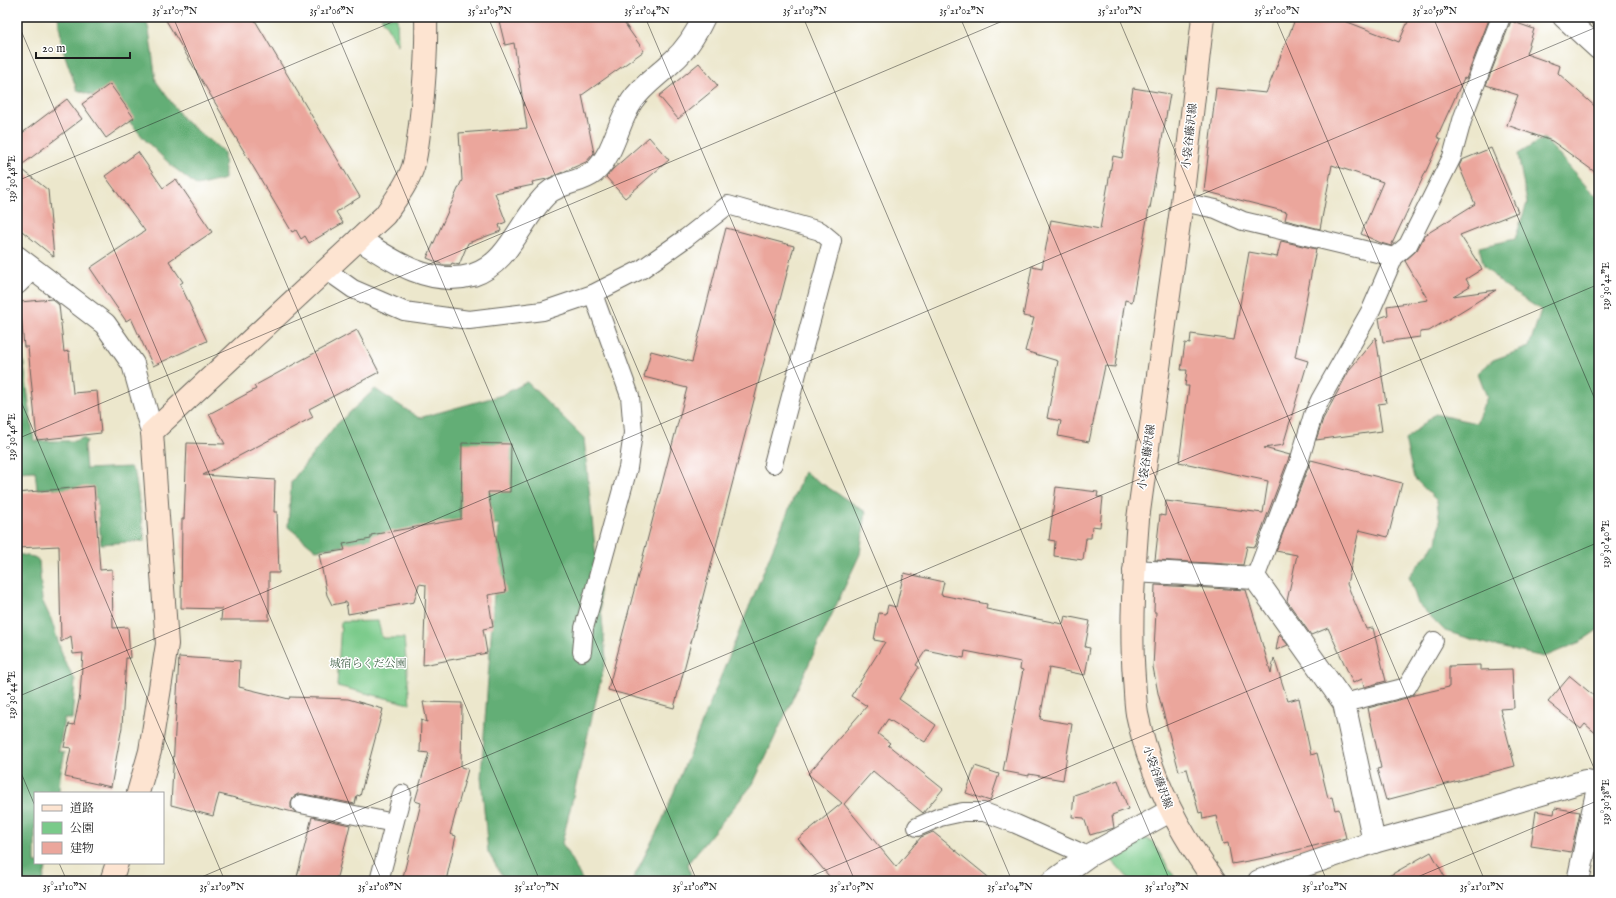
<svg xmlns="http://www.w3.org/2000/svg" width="1616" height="898" font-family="'IM FELL English','Noto Serif JP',serif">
<rect width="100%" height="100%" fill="#fff"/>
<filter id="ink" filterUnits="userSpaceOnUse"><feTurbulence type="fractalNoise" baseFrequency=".025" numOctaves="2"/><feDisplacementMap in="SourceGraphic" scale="8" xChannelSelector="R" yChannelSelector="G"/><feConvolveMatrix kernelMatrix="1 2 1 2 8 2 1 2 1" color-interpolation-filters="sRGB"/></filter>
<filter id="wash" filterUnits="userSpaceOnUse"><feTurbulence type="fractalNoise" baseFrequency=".012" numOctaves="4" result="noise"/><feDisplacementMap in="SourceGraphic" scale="16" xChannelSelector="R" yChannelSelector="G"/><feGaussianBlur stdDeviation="0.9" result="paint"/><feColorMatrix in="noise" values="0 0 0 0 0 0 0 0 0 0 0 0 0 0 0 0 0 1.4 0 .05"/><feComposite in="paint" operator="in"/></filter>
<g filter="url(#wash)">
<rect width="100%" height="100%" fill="#ece7cc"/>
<g fill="#7aca8a" stroke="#4b7353">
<path d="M 381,17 L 397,17 L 398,45 Z"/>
<path d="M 378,621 L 382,638 L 404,638 L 410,704 L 337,686 L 341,622 Z"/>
<path d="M 1141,837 L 1152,841 L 1177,881 L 1131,881 L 1108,856 Z"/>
</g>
<g fill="#63ae76" stroke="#406549">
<path d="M 58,17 L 145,17 L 149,30 L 156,81 L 184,120 L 224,152 L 225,179 L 197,186 L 172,166 L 147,142 L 113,103 L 77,90 L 63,50 Z"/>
<path d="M 1544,138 L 1586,186 L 1599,199 L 1599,629 L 1580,642 L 1544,657 L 1494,646 L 1445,631 L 1418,604 L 1409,576 L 1437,542 L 1440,523 L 1437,501 L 1414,478 L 1405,440 L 1435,414 L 1476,423 L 1487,397 L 1478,373 L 1493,360 L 1529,347 L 1541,310 L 1504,286 L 1484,266 L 1479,247 L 1515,239 L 1527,203 L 1518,154 Z"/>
<path d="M 17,333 L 20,335 L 34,441 L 74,441 L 83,438 L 87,441 L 84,447 L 86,469 L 130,467 L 135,474 L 145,541 L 101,544 L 97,498 L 55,501 L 53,488 L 37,489 L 35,471 L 17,472 Z"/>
<path d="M 527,382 L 584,438 L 606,658 L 562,843 L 583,881 L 505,881 L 488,852 L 481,777 L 499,524 L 316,550 L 288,527 L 291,482 L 335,426 L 375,389 L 419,418 L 502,395 Z"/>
<path d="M 804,472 L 866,512 L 860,554 L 753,784 L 688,863 L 692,881 L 632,881 L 662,821 Z"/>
<path d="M 17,554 L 34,557 L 39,561 L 42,600 L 51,619 L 64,660 L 75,680 L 72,719 L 64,719 L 59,751 L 65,752 L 60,776 L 59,793 L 35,793 L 35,863 L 47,863 L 43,881 L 17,881 Z"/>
</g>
<g id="blocks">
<g fill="#eba69c">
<path d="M 164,17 L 253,17 L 360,197 L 336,212 L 343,223 L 309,243 L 305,236 L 301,239 L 296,230 L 292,232 Z"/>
<path d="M 498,17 L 620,17 L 644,51 L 582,95 L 594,153 L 586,162 L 547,179 L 532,182 L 533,185 L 495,193 L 506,222 L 499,225 L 501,231 L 468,243 L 459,265 L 452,263 L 451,265 L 444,265 L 427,258 L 462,180 L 459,133 L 527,128 L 514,43 L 505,45 Z"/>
<path d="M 1296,17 L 1335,17 L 1399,42 L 1410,17 L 1490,17 L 1466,79 L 1464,78 L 1437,137 L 1441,139 L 1391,246 L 1381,243 L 1361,234 L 1383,182 L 1332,165 L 1320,229 L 1285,220 L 1287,212 L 1204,191 L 1216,88 L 1266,93 Z"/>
<path d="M 1511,21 L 1534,29 L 1526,54 L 1560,66 L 1558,73 L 1599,110 L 1599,175 L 1552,141 L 1507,125 L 1518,95 L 1486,85 Z"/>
<path d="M 699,63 L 718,86 L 678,119 L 659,96 Z"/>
<path d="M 110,84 L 134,118 L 106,138 L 82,104 Z"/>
<path d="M 1133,88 L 1170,94 L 1150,208 L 1149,208 L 1132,302 L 1125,300 L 1115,367 L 1105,366 L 1089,442 L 1058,436 L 1061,421 L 1047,418 L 1058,361 L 1025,351 L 1034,318 L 1023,316 L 1032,266 L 1042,268 L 1051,220 L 1100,229 L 1113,156 L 1122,158 Z"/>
<path d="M 67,99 L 82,119 L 19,167 L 48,190 L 54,257 L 17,227 L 17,137 Z"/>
<path d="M 649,137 L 669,160 L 625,198 L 606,177 L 613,169 Z"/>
<path d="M 1491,148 L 1518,212 L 1460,235 L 1482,269 L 1466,279 L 1470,286 L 1453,296 L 1496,290 L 1429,331 L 1420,332 L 1420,337 L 1383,342 L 1379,318 L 1388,315 L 1387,306 L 1428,300 L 1405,261 L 1417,250 L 1425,235 L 1475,204 L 1459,166 L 1462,160 Z"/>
<path d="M 138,152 L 163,188 L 176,179 L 212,232 L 169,261 L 183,282 L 180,284 L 207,341 L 153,366 L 131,318 L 126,321 L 90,268 L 145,231 L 105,176 Z"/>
<path d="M 726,228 L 794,246 L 674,708 L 608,690 L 687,388 L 644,377 L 651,351 L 692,362 Z"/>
<path d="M 1281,241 L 1316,249 L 1295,357 L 1308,361 L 1283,445 L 1264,448 L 1290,455 L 1255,547 L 1247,546 L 1243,565 L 1155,560 L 1160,515 L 1165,516 L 1166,501 L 1263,513 L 1268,481 L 1179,462 L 1189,386 L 1185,386 L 1187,370 L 1181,370 L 1185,343 L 1190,344 L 1191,334 L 1234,340 L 1249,252 L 1277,257 Z"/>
<path d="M 52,299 L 59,305 L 64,352 L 69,351 L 73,393 L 97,391 L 101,433 L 37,440 L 28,347 L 24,347 L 20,302 Z"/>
<path d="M 357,330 L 379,372 L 309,409 L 313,417 L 203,475 L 275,480 L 274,512 L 277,512 L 279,573 L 269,573 L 269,620 L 221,620 L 222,609 L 181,608 L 182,519 L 184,519 L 187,443 L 225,444 L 209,414 L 256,389 L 254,386 Z"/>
<path d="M 1376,337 L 1386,403 L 1378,404 L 1382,431 L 1316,440 L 1323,419 L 1350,369 Z"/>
<path d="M 462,443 L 511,444 L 510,492 L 488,492 L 506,592 L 488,595 L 493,627 L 483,629 L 487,653 L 423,665 L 426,585 L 419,584 L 414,602 L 348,614 L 346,602 L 332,605 L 327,595 L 319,554 L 345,550 L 343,544 L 371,539 L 371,535 L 461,519 Z"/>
<path d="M 1311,460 L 1402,483 L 1388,537 L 1359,530 L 1347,584 L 1366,629 L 1373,628 L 1386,681 L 1364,687 L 1362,679 L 1353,683 L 1328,628 L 1311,635 L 1287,601 L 1297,555 L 1276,551 Z"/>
<path d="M 94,486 L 100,570 L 112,569 L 113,628 L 128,627 L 130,658 L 126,658 L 122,727 L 111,787 L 65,777 L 71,748 L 64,747 L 69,724 L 74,725 L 80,695 L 83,653 L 73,654 L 71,636 L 61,642 L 59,546 L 17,548 L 17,493 Z"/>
<path d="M 1056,487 L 1098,492 L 1097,497 L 1103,497 L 1100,527 L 1092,526 L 1091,538 L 1086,538 L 1083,560 L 1054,556 L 1055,541 L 1049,540 Z"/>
<path d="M 904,573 L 944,582 L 941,595 L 987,604 L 986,609 L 1063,624 L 1065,616 L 1090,621 L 1085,647 L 1090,648 L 1085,675 L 1049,668 L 1040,719 L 1072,724 L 1063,780 L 1029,774 L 1029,776 L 1003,771 L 1023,670 L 1020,669 L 1021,662 L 965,651 L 964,658 L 926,650 L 916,665 L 919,667 L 899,699 L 936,725 L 925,742 L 888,719 L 878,734 L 890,743 L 888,745 L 943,789 L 923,813 L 873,771 L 844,804 L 896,867 L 921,837 L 933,832 L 993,881 L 833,881 L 798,839 L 842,803 L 808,774 L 867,706 L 851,696 L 885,642 L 874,640 L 879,613 L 886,614 L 888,605 L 896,607 Z"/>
<path d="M 1155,585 L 1246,590 L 1271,673 L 1274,658 L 1288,701 L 1299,698 L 1311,755 L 1317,753 L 1328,798 L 1332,797 L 1335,810 L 1339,809 L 1346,838 L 1269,857 L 1232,864 L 1228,843 L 1223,844 L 1216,816 L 1203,819 L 1202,812 L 1199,813 L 1187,769 L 1179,771 L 1158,693 L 1153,667 L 1156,612 L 1154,612 Z"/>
<path d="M 1279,634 L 1288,645 L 1276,650 Z"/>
<path d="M 179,657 L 240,661 L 239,687 L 289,699 L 290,697 L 348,699 L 383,709 L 360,796 L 357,795 L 355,804 L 303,794 L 298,794 L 293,797 L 291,802 L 291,808 L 297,813 L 219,794 L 213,816 L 171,805 Z"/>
<path d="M 1480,665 L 1480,670 L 1512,669 L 1514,708 L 1500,709 L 1515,766 L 1386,800 L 1377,769 L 1381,768 L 1368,708 L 1410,697 L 1414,695 L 1449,687 L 1449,666 Z"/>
<path d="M 1570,676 L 1599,700 L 1599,736 L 1585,724 L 1581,729 L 1548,702 Z"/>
<path d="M 423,702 L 462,703 L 461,767 L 468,769 L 450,834 L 456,836 L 446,881 L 402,881 L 421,803 L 415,801 L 429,753 L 420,752 L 421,720 L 427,722 Z"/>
<path d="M 975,766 L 999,774 L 990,801 L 966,793 Z"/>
<path d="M 1118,780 L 1128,809 L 1112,815 L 1114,828 L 1090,835 L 1084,818 L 1072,817 L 1074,795 Z"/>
<path d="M 1555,808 L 1580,812 L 1571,852 L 1531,846 L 1536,811 L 1554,814 Z"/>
<path d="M 312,817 L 350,825 L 336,881 L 296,881 Z"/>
<path d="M 1431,852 L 1447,881 L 1380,881 Z"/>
</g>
</g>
</g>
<g filter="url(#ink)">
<use href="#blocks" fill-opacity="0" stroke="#65635a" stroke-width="1"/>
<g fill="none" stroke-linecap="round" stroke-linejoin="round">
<defs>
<g id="lane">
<path d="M 1182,202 L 1216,209 L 1243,221 L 1394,257"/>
<path d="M 326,270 L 353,289 L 404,311 L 469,320 L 543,311 L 593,294 L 642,269 L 686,238 L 728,205 L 820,231 L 832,241 L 773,464"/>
<path d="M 1255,578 L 1299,462 L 1313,415 L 1320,400 L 1371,310 L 1394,257 L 1408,245 L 1452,157 L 1463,117 L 1501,17"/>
<path d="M 582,652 L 584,628 L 628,468 L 633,433 L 630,396 L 593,294"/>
<path d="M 1344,703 L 1407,687 L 1434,641"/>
<path d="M 301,804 L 394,823"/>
<path d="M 917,827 L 940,817 L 963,812 L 984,812 L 1016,824 L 1088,856"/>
<path d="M 379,881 L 402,794"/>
</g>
<g id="street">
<path d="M 1564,17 L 1599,49"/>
<path d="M 359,239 C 392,261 430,287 473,275 C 510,263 521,218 547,194 C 560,182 581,183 594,172 C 615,153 617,123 632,101 C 643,85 659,75 673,61 C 687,49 696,34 704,17"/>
<path d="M 17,257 L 105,324 L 133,364 L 152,432"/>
<path d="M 17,283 L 31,269"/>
<path d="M 1134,571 L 1255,578 L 1344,703 L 1374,842"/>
<path d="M 1053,881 L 1088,856 L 1170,811"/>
<path d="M 1259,881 L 1374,842 L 1468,816 L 1585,781 L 1599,783"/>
<path d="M 1578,881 L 1599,783"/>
</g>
<g id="secondary">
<path d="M 1203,17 L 1182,202 L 1138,519 C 1134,572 1130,625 1134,678 C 1135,689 1135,702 1137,714 C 1150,775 1178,831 1215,881"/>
<path d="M 138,793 L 150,751 L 167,644 L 152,432 L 385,215 C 395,200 407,185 413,167 C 417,154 418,139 420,125 C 424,89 427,53 426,17"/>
<path d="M 111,881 L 117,863"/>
</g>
</defs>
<use href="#lane" stroke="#65635a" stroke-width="20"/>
<use href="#street" stroke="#65635a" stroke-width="24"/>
<use href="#secondary" stroke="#65635a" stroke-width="24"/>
<use href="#lane" stroke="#fff" stroke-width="18"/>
<use href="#street" stroke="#fff" stroke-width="22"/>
<use href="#secondary" stroke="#fde4d1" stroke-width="22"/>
</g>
</g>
<path fill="none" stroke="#1c1c1c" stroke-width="1" stroke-opacity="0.45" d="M 173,17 L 540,881M 330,17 L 697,881M 488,17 L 855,881M 645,17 L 1012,881M 803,17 L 1170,881M 960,17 L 1327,881M 1118,17 L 1485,881M 1275,17 L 1599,780M 1433,17 L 1599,409M 1590,17 L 1599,38M 17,21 L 382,881M 17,181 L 404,17M 17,392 L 225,881M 17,439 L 1012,17M 17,697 L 1599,26M 17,763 L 35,806M 59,863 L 67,881M 192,881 L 1599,284M 800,881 L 1599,542M 1408,881 L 1599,800"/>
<g text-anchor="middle" stroke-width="3" stroke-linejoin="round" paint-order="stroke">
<g font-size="11" fill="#1c1c1c" stroke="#fff">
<text transform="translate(1189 136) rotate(-84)" y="4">小袋谷藤沢線</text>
<text transform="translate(1146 457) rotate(-82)" y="4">小袋谷藤沢線</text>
<text transform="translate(1158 777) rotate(70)" y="4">小袋谷藤沢線</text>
</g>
<g font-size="11" fill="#426248" stroke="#fff">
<text x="368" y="667">城宿らくだ公園</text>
</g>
</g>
<rect width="1616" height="898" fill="none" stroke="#fff" stroke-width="44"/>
<rect x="34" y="792" width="130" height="72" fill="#ffffff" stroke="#a4a4a4"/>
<rect x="42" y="805" width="20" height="6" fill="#fde4d1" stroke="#a4a4a4"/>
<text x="70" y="812" font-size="12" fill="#1c1c1c">道路</text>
<rect x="42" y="822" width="20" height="12" fill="#7aca8a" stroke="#a4a4a4"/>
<text x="70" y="832" font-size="12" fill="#1c1c1c">公園</text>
<rect x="42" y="842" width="20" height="12" fill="#eba69c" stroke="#a4a4a4"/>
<text x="70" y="852" font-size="12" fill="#1c1c1c">建物</text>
<path d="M36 52v6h94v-6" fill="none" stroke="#1c1c1c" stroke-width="2"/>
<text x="42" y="52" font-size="12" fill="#1c1c1c" stroke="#ffffff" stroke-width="3" paint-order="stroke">20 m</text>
<rect x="22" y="22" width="1572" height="854" fill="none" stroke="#1c1c1c" stroke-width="1.5"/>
<g font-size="10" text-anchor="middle" fill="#1c1c1c">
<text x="175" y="14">35°21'07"N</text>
<text x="332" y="14">35°21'06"N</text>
<text x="490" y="14">35°21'05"N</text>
<text x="647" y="14">35°21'04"N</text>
<text x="805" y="14">35°21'03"N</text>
<text x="962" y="14">35°21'02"N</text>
<text x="1120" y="14">35°21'01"N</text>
<text x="1277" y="14">35°21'00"N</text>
<text x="1435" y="14">35°20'59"N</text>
<text transform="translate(11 179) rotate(-90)" y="4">139°30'48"E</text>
<text transform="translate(1605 286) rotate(-90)" y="4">139°30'42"E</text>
<text transform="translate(11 437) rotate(-90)" y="4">139°30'46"E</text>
<text transform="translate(1605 544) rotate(-90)" y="4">139°30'40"E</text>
<text transform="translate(11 695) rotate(-90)" y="4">139°30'44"E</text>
<text transform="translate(1605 802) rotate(-90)" y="4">139°30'38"E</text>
<text x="65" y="890">35°21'10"N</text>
<text x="222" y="890">35°21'09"N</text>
<text x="380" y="890">35°21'08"N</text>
<text x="537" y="890">35°21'07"N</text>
<text x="695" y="890">35°21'06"N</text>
<text x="852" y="890">35°21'05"N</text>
<text x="1010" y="890">35°21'04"N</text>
<text x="1167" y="890">35°21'03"N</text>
<text x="1325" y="890">35°21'02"N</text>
<text x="1482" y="890">35°21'01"N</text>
</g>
</svg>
